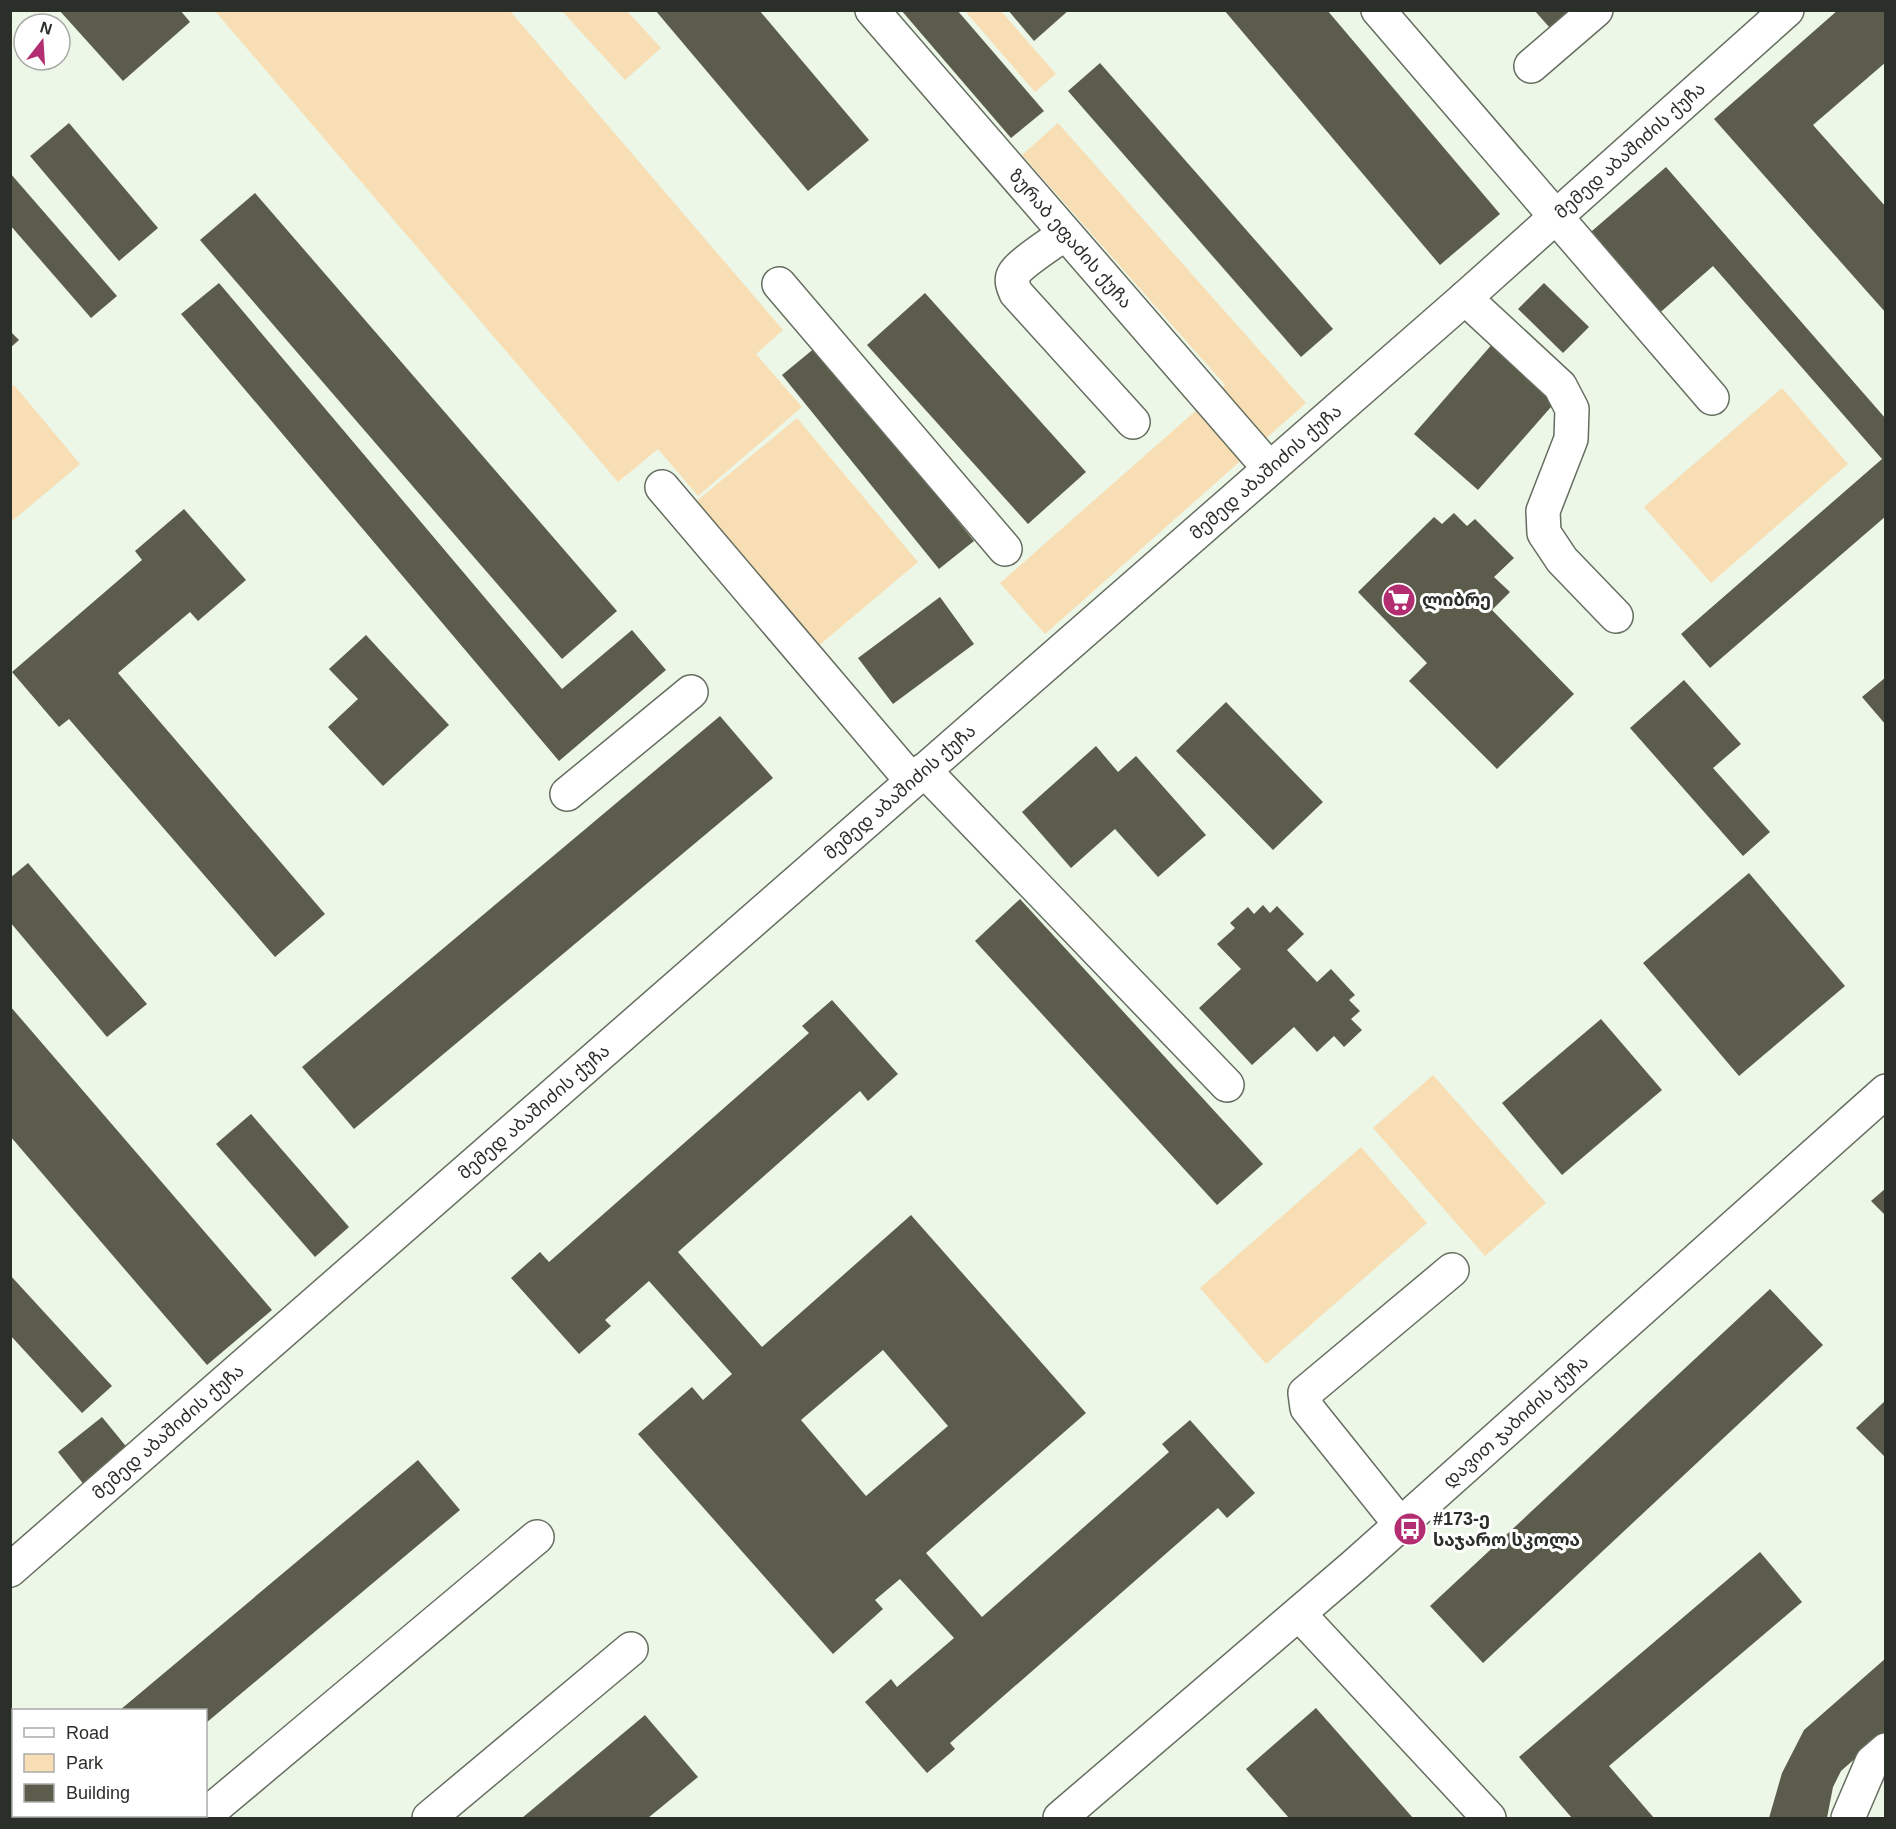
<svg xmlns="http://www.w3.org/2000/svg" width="1896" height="1829" font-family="Helvetica,'Noto Sans Georgian',sans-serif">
<rect width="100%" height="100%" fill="#ecf7e7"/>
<g fill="#f8deb4">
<path d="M 215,11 L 510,11 L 783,330 L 756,354 L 802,407 L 698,496 L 658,449 L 618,482 Z"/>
<path d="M 562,11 L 627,11 L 661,48 L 625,80 Z"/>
<path d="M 965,11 L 1001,11 L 1056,74 L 1035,92 Z"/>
<path d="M 1058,123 L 1306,403 L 1045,634 L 1000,583 L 1225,385 L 1022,155 Z"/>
<path d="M 14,385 L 80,464 L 11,522 L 10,388 Z"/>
<path d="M 1782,388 L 1848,464 L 1711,583 L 1644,507 Z"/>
<path d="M 797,418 L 918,562 L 816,648 L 694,503 Z"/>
<path d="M 1433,1075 L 1546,1203 L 1485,1256 L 1373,1128 Z"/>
<path d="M 1361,1147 L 1427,1223 L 1266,1364 L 1200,1288 Z"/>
</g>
<g fill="#5c5c4c" fill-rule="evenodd">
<path d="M 59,10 L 180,10 L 190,22 L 123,81 Z"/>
<path d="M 655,10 L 759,10 L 869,140 L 808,191 Z"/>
<path d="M 901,10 L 957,10 L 1044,111 L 1011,138 Z"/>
<path d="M 1008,10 L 1069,10 L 1034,41 Z"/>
<path d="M 1224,10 L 1327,10 L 1500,214 L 1440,265 Z"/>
<path d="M 1534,10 L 1570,10 L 1550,28 Z"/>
<path d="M 1838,10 L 1886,10 L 1886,62 L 1813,125 L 1886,207 L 1886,313 L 1714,119 Z"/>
<path d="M 1100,63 L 1333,329 L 1301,357 L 1068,91 Z"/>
<path d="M 69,123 L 158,228 L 119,261 L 30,156 Z"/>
<path d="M 1666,167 L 1886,419 L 1886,516 L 1710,668 L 1681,634 L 1882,459 L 1713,266 L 1655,317 L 1585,237 Z"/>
<path d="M 10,173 L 117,296 L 91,318 L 10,225 Z"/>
<path d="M 255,193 L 617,611 L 562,659 L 200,240 Z"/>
<path d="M 219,283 L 562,689 L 632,630 L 666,670 L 559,761 L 181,314 Z"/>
<path d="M 1544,283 L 1589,327 L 1563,353 L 1518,309 Z"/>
<path d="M 925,293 L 1086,472 L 1028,524 L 867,345 Z"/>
<path d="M 10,331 L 19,340 L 10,348 Z"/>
<path d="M 1494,342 L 1558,399 L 1478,490 L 1414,434 Z"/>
<path d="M 816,347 L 974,541 L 939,569 L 782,375 Z"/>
<path d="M 184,509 L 246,580 L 198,621 L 190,612 L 118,673 L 325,914 L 275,957 L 69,719 L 59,727 L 12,672 L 142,560 L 135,551 Z"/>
<path d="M 1454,513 L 1467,526 L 1475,519 L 1514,558 L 1494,577 L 1510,592 L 1492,610 L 1574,694 L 1497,769 L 1409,681 L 1427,663 L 1358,592 L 1434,517 L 1442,524 Z"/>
<path d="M 940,597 L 974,644 L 893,704 L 858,658 Z"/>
<path d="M 366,635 L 449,725 L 383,786 L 328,727 L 358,699 L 329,669 Z"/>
<path d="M 1886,677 L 1886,725 L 1862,697 Z"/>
<path d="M 1684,680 L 1741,744 L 1713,768 L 1770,832 L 1743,856 L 1630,728 Z"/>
<path d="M 1226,702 L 1323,802 L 1273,850 L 1176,751 Z"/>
<path d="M 720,716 L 773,778 L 354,1129 L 302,1067 Z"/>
<path d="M 1096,746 L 1118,772 L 1136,756 L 1206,835 L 1158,877 L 1115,829 L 1071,868 L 1022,812 Z"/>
<path d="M 28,863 L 147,1004 L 107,1037 L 10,922 L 10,878 Z"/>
<path d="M 1749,873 L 1845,986 L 1739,1076 L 1643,963 Z"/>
<path d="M 1020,899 L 1263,1164 L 1217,1205 L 975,941 Z"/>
<path d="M 1263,905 L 1270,913 L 1277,906 L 1304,934 L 1287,950 L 1317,982 L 1331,969 L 1355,995 L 1349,1000 L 1360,1011 L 1351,1019 L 1362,1030 L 1344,1047 L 1334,1036 L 1317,1052 L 1294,1027 L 1252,1065 L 1199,1008 L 1241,969 L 1217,944 L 1235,928 L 1230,923 L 1248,907 L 1254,914 Z"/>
<path d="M 832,1000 L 898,1074 L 868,1101 L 860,1091 L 678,1252 L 762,1347 L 911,1215 L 1086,1413 L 926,1553 L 982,1617 L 1169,1452 L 1162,1444 L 1190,1420 L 1255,1493 L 1227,1518 L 1218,1508 L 950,1743 L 955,1749 L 927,1773 L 865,1702 L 891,1679 L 897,1687 L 954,1638 L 900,1579 L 875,1600 L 883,1609 L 833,1654 L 638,1434 L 692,1387 L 703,1400 L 732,1374 L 649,1281 L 605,1320 L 611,1326 L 579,1354 L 511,1278 L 540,1252 L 549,1262 L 809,1033 L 802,1026 ZM 883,1350 L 948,1426 L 866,1496 L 801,1420 Z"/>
<path d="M 10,1006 L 272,1310 L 207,1365 L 10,1136 Z"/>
<path d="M 1601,1019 L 1662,1090 L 1562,1175 L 1502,1103 Z"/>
<path d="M 251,1114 L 349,1227 L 315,1257 L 216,1144 Z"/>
<path d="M 1886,1188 L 1886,1216 L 1871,1201 Z"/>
<path d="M 10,1275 L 112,1386 L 82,1413 L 10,1335 Z"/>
<path d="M 1770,1289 L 1823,1345 L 1483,1663 L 1430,1606 Z"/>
<path d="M 1886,1400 L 1886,1458 L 1856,1428 Z"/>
<path d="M 102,1417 L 129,1450 L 85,1486 L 58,1452 Z"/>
<path d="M 418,1460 L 460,1510 L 206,1723 L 206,1710 L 120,1710 Z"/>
<path d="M 1760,1552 L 1802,1602 L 1609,1766 L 1654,1818 L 1572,1818 L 1519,1757 Z"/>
<path d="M 1886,1658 L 1886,1731 L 1841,1771 L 1833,1787 L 1827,1818 L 1769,1818 L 1782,1773 L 1804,1730 Z"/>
<path d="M 1316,1708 L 1413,1818 L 1289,1818 L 1246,1769 Z"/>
<path d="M 645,1715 L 698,1777 L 648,1818 L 522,1818 Z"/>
<path d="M 14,1800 L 14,1816 L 96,1816 L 92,1818 L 10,1818 L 10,1802 Z"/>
</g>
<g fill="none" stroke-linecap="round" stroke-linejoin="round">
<defs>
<g id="minor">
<path id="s1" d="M 872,10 L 1269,468"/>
<path d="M 1378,10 L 1712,398"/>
<path d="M 1531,66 L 1596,10"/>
<path d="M 1064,234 C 1053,243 1020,263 1014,274 C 1010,281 1014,288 1016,293 L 1133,422"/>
<path d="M 779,284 L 1005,549"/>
<path d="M 1465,298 L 1560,386 L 1572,409 L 1571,439 L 1543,511 L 1544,533 L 1562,560 L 1616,616"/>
<path d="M 662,487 L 912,781"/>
<path d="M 924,770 L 1227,1085"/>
<path d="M 567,794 L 691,692"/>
<path d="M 1400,1524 L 1307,1408 L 1305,1393 L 1452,1270"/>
<path id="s2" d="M 10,1570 L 1465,298 L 1787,10"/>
<path d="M 1299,1614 L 1489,1818"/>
<path d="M 202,1818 L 537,1537"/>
<path d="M 429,1818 L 631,1649"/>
<path id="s3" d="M 1060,1818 L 1354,1566 L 1886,1091"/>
<path d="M 1848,1818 L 1872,1762 L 1886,1750"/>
</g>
</defs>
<use href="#minor" stroke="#656e60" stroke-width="36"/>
<use href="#minor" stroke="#fff" stroke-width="33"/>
</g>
<defs>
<symbol id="supermarket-disc" viewBox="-11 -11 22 22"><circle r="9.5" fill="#b32d71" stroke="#fff"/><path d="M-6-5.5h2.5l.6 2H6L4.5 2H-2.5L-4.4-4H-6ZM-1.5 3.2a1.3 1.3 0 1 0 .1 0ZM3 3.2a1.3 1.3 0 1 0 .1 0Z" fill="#fff"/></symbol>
<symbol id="bus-disc" viewBox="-11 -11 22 22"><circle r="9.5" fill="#b32d71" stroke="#fff"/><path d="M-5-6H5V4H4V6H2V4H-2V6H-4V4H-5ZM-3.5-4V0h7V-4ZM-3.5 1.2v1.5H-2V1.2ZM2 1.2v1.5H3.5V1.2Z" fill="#fff"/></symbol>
</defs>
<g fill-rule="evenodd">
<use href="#supermarket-disc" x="1380" y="581" width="38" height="38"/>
<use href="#bus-disc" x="1391" y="1510" width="38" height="38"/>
</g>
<g text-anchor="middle" stroke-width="6" stroke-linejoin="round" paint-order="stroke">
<g font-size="18" fill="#2b2f29" stroke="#fff">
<text dy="6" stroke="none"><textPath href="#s2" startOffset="2154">მემედ აბაშიძის ქუჩა</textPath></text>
<text dy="6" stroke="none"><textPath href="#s1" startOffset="303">ზურაბ ეფაძის ქუჩა</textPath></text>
<text dy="6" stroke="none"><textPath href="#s2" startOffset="1668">მემედ აბაშიძის ქუჩა</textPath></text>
<text dy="6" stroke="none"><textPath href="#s2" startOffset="1182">მემედ აბაშიძის ქუჩა</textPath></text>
<text dy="6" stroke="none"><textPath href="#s2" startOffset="696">მემედ აბაშიძის ქუჩა</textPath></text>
<text dy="6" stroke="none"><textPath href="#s3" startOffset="604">დავით ჯაბიძის ქუჩა</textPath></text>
<text dy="6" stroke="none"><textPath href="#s2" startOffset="210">მემედ აბაშიძის ქუჩა</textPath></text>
</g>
<g font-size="18" font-weight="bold" fill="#2b2f29" stroke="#fff" text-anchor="start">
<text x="1422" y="606">ლიბრე</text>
<text x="1433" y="1525">#173-ე<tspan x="1433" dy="21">საჯარო სკოლა</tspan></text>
</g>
</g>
<rect width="1896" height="1829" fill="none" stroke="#2b2f29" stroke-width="24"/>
<rect x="12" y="1709" width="195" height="108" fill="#ffffff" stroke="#aaaca9" stroke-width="1.5"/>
<rect x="24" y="1728" width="30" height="9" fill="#ffffff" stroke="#aaaca9" stroke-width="1.5"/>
<text x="66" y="1739" font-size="18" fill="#2b2f29">Road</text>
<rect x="24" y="1754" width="30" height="18" fill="#f8deb4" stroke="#aaaca9" stroke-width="1.5"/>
<text x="66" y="1769" font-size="18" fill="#2b2f29">Park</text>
<rect x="24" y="1784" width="30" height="18" fill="#5c5c4c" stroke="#aaaca9" stroke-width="1.5"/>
<text x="66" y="1799" font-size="18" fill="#2b2f29">Building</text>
<g transform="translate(42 42) rotate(17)"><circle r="28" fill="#ffffff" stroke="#aaaca9" stroke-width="1.5"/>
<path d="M0-4.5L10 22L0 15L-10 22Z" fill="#b32d71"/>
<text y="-9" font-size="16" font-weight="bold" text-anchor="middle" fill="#2b2f29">N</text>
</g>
</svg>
